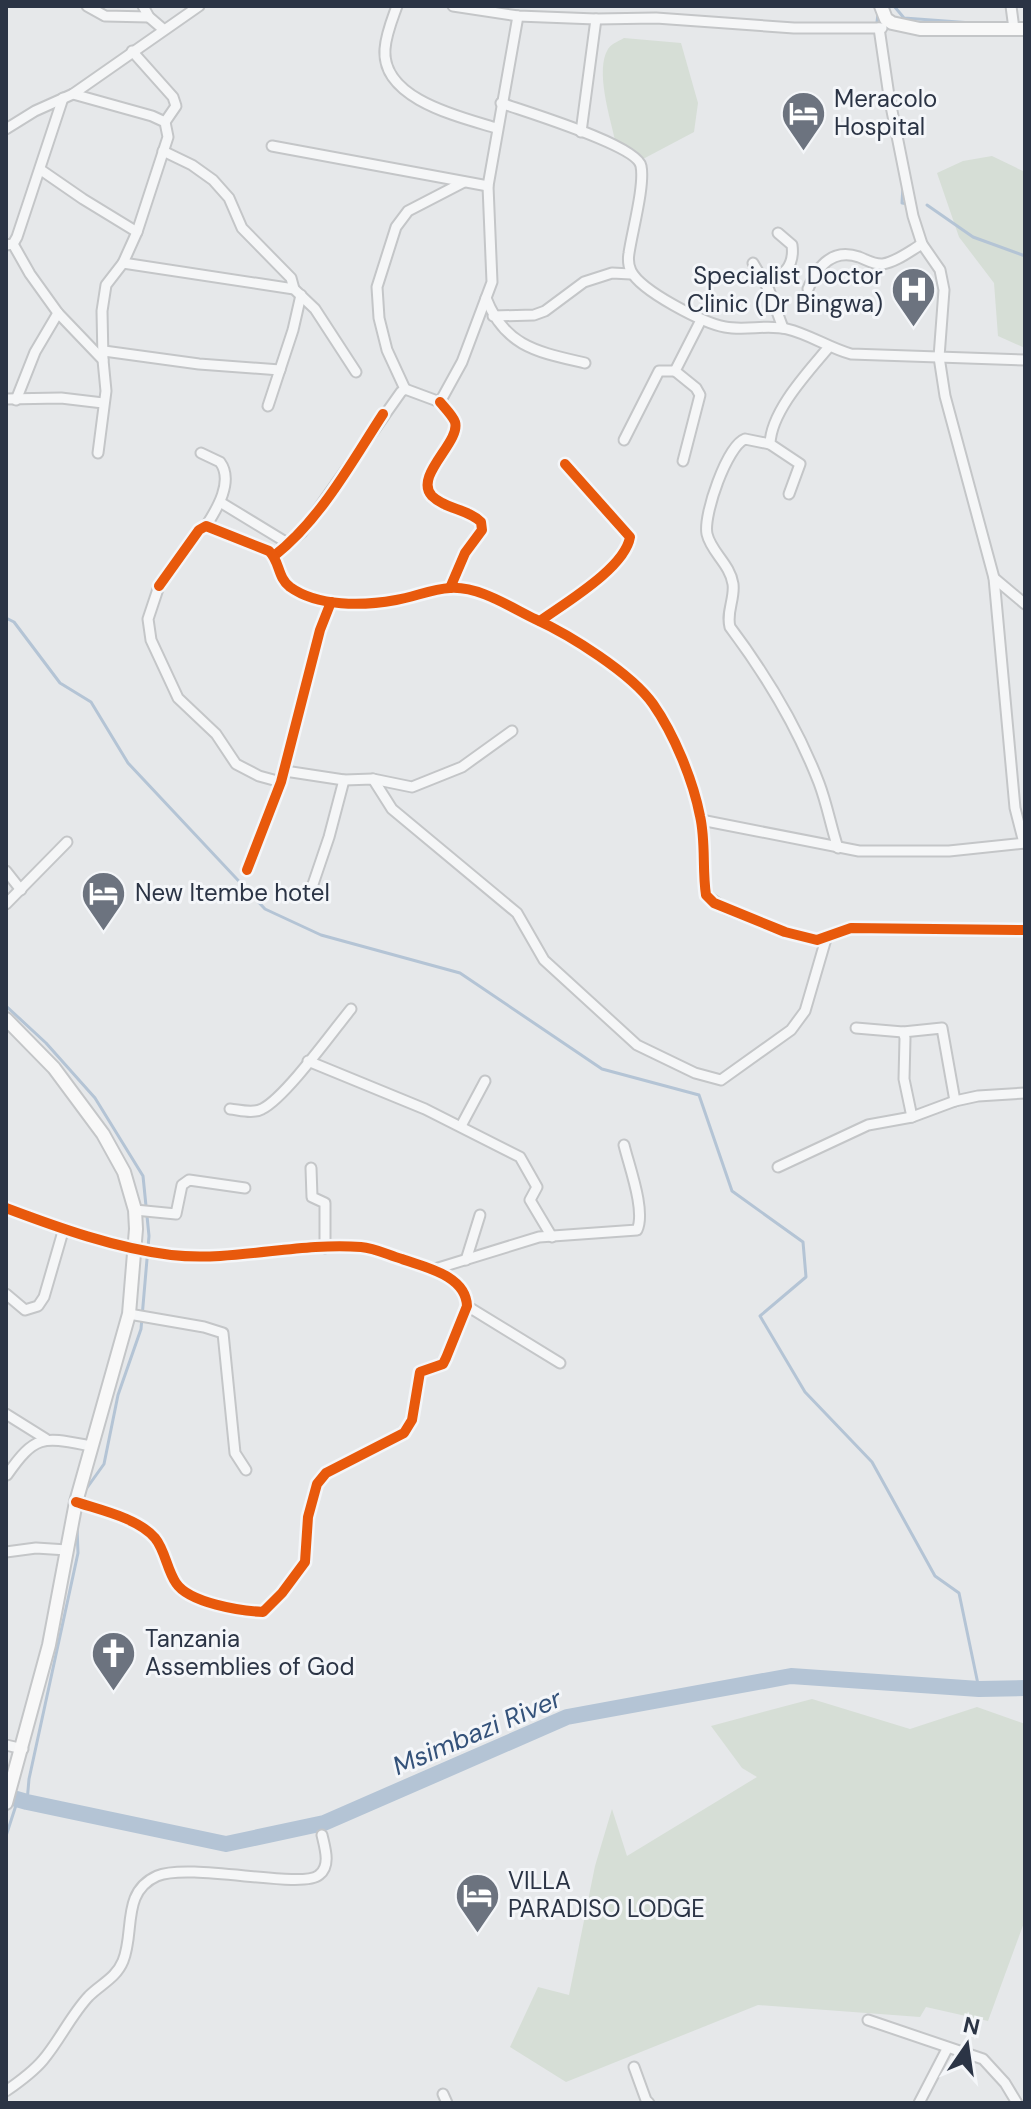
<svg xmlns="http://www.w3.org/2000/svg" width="1031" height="2109" font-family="'DM Sans',sans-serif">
<rect width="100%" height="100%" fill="#e6e8ea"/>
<g fill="#d6ded6">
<path d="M 624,38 L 681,43 L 698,103 L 694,132 L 643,159 L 615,140 C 610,117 595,70 608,49 C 611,44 619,41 624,38 Z"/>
<path d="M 992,156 L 1025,172 L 1025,348 L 998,336 L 994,283 L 959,237 L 937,173 L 963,161 Z"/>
<path d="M 812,1699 L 910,1729 L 977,1707 L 1025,1724 L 1025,1920 L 988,2021 L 926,2007 L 920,2017 L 758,2005 L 566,2082 L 510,2047 L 538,1987 L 569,1995 L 595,1866 L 612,1809 L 627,1856 L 757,1777 L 742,1768 L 711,1726 Z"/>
</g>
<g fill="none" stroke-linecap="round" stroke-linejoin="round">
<g stroke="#b4c4d5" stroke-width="3">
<path d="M 894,6 L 904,18 L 972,23"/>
<path d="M 877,22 L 878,14"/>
<path d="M 903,185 L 902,203 L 908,204"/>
<path d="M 927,205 L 973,237 L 1025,256"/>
<path d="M 6,618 L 14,622 L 60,683 L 91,702 L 128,763 L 265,909 L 321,935 L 460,973 L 602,1069 L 699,1095 L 732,1191 L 803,1242 L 806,1277 L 760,1316 L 805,1392 L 872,1462 L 935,1576 L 959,1593 L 979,1689"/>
<path d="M 6,1006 L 46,1043 L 95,1098 L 143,1176 L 149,1236 L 141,1329 L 118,1395 L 104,1464 L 84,1492"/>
<path d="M 27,1802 L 29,1779 L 78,1553 L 77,1526"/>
<path d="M 6,1836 L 18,1799"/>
</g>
<path stroke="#b4c4d5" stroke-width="16" d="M 6,1796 L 27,1802 L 226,1844 L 324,1823 L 567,1717 L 791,1676 L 979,1689 L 1025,1688"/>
<defs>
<g id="street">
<path d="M 87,6 L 105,16 L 149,17"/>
<path d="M 143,6 L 149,17 L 163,29"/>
<path d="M 397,6 C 392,20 386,34 385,49 C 381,99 460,117 496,128"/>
<path d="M 453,6 L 518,16 L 596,19 L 656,18 L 794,28 L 882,28"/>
<path d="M 1011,6 L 1014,29"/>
<path d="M 879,28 L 889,96 L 913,216 L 922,244 L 940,270 L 944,290 L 939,357 L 945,396 L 994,578 L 1015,808 L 1024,843"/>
<path d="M 132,51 L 173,97 L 176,106 L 165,122"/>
<path d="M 73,94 L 152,116 L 165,122 L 168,137 L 137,232 L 123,263 L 106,285 L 102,311 L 103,360"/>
<path d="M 501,103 C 526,112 637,145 641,166 C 645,185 632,232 629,253 C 628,259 628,265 631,271 C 641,291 703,323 725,327 C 746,331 767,324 787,329 C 809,334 829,348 851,354 L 1025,360"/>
<path d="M 6,129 L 35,111 L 73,94 L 199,6"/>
<path d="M 581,132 L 596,19"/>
<path d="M 272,146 L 488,186"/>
<path d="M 163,151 L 192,165 L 213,180 L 229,198 L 242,228 L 291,278 L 294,289"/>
<path d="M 41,170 L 83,199 L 137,232"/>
<path d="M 13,244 L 30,274 L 58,313 L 103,360 L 106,391 L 98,453"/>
<path d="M 6,245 L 13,244 L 17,237 L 63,98"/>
<path d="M 123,263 L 294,289 L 315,309 L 356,372"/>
<path d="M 753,263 L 769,290 L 783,328"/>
<path d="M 766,284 C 783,275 795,267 792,245 L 778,233"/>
<path d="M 808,289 C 817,267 832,248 859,257 C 867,260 874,265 883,264 C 896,262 910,251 922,244"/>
<path d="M 486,298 C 505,347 538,352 585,363"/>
<path d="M 493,316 L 534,315 L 545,311 L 584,282 L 612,273 L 631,274"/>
<path d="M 104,351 L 199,364 L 280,370"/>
<path d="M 405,389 L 387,350 L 379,318 L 377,287 L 396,227 L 408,211 L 464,182"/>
<path d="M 6,399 L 61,398 L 103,403"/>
<path d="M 16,400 L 35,352 L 58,313"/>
<path d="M 440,402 C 445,408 453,416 455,422 C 461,442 413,476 432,496 C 445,509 468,509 481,522 L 482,530 L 465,553 L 450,588"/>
<path d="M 268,406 L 293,330 L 301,295"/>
<path d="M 624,440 L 659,371 L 675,371"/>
<path d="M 770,444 L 745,439 C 727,446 703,515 707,534 C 711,552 730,564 733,584 C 735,599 726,612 730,627 C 766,675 797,726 819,783 C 827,804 831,827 838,848"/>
<path d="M 201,453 L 220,462 C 234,481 217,509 206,526"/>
<path d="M 683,461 L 700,395 L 696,388 L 675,371 L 701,320"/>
<path d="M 789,494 L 800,464 L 770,444 C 771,411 808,372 828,348"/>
<path d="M 220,502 L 289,544"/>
<path d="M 274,556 L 302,532 L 401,392 L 405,389 L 440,402 L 462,362 L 492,282 L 488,186 L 518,16"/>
<path d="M 994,578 L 1025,604"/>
<path d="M 540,621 C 565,603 625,568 630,537 L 565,464"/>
<path d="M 285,771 L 344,780 L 373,779 L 412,787 L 462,767 L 512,731"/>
<path d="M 373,779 L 392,809 L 517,913 L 544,960 L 637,1045 L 695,1073 L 721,1080 L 791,1030 L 805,1011 L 826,939"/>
<path d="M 281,782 L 259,776 L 236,764 L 216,734 L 178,698 L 151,640 L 148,619 L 159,586 L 199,530 L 206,526 L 269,551 C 280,561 277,577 290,587 C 318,607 363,606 396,600 C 414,597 432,589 450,588 C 479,586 510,607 535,619 C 570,635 631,673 653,704 C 674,734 693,780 700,816 C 706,842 702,869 706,895 L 726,909 L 785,932 L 817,940 L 851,928 L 1025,930"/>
<path d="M 701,820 L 859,851 L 949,851 L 1025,843"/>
<path d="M 247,870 L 281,782 L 320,630 L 331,602"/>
<path d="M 6,871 L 21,890"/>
<path d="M 309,896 L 329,837 L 344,780"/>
<path d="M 6,904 L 67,842"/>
<path d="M 856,1028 L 903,1032 L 905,1038 L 904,1079 L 912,1117"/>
<path d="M 903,1032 L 942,1028 L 955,1101"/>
<path d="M 308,1061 L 425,1109 L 520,1157 L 537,1187 L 530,1200 L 552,1237"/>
<path d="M 230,1109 C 240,1110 253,1114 262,1109 C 285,1098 333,1031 351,1009"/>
<path d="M 461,1126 L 485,1081"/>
<path d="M 778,1167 L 868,1125 L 912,1117 L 955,1101 L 978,1096 L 1025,1093"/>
<path d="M 311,1168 L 312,1197 L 325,1203 L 325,1248"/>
<path d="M 6,1208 C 59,1228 115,1248 171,1255 C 234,1262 298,1242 361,1247 C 375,1248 388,1255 402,1259 C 424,1267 466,1275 467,1306 L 446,1358 L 443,1364 L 420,1372 L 412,1420 L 404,1433 L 326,1473 L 317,1484 L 308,1517 L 305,1562 L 282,1593 L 263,1612 C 241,1611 189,1603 176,1583 C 167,1570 165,1550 155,1538 C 138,1518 100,1510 76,1502"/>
<path d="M 135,1210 L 176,1214 L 182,1185 L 189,1180 L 245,1188"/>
<path d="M 466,1260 L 480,1215"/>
<path d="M 435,1269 L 539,1237 L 637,1230 C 646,1211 629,1166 624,1145"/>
<path d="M 6,1294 L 25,1310 L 38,1306 L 44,1297 L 64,1228"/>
<path d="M 467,1306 L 560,1363"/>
<path d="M 129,1314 L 204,1327 L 223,1333 L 235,1453 L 246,1470"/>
<path d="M 6,1414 L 46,1439"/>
<path d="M 7,1475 C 36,1433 44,1437 91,1446"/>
<path d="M 6,1552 L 36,1548 L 67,1550"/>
<path d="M 6,1745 L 23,1749"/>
<path d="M 868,2020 L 983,2059 L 1005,2083 L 1017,2103"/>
<path d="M 634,2067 L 646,2100 L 649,2103"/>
<path d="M 6,2091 C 19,2082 33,2072 43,2060 C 60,2040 71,2015 89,1996 C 101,1984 116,1978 123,1961 C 135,1932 121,1892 157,1876 C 190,1862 302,1890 319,1875 C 331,1866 325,1848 322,1835"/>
<path d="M 443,2094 L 447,2103"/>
<path d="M 919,2103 L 947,2049"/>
</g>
<g id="secondary">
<path d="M 881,6 L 886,19 L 892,23 L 920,29 L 1025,29"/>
<path d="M 6,1019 L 54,1068 L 103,1134 L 124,1172 L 135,1210 L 136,1229 L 129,1314 L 76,1502 L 49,1645 L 6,1803"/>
</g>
</defs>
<use href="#street" stroke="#c4c6c8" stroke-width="13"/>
<use href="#secondary" stroke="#c4c6c8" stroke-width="16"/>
<use href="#street" stroke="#f5f6f7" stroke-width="9"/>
<use href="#secondary" stroke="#f8f8f8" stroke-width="12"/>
<defs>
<g id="cycleway">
<path d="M 440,402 C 445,408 453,416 455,422 C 461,442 413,476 432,496 C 445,509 468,509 481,522 L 482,530 L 465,553 L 450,588"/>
<path d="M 274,556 C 321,519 351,463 383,414"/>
<path d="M 159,586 L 199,530 L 206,526 L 269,551 C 280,561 277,577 290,587 C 318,607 363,606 396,600 C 414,597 432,589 450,588 C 479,586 510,607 535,619 C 570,635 631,673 653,704 C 674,734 693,780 700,816 C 706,842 702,869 706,895 L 714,903 L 785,932 L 817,940 L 851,928 L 1025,930"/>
<path d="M 540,621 C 565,603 625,568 630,537 L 565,464"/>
<path d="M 247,870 L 281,782 L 320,630 L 331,602"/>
<path d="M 6,1208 C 59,1228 115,1248 171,1255 C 234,1262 298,1242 361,1247 C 375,1248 388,1255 402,1259 C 424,1267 466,1275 467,1306 L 446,1358 L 443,1364 L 420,1372 L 412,1420 L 404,1433 L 326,1473 L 317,1484 L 308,1517 L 305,1562 L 282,1593 L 263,1612 C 241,1611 189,1603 176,1583 C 167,1570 165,1550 155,1538 C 138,1518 100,1510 76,1502"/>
</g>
</defs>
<use href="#cycleway" stroke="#f4f6f9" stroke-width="15"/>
<use href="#cycleway" stroke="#e8590c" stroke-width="10"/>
</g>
<defs>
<symbol id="hotel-pin" viewBox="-11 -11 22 30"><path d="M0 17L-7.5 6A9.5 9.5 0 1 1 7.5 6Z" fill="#6c737f" stroke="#f4f6f9"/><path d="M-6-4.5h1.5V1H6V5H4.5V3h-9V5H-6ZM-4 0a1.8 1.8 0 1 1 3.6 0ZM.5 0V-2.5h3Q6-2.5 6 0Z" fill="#fff"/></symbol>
<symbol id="hospital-pin" viewBox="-11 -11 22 30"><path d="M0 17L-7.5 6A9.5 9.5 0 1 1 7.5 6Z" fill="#6c737f" stroke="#f4f6f9"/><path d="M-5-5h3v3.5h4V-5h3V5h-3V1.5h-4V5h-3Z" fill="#fff"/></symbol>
<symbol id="church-pin" viewBox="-11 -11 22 30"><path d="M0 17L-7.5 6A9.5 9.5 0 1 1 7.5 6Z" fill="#6c737f" stroke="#f4f6f9"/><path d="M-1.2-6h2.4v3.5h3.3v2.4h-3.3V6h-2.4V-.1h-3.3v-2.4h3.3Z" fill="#fff"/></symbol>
</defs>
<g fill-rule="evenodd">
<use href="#hotel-pin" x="778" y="88" width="51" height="69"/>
<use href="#hospital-pin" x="888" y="264" width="51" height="69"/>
<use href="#hotel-pin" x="78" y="868" width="51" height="69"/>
<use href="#church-pin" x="88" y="1628" width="51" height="69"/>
<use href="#hotel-pin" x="452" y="1870" width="51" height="69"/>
</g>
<g text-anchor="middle" stroke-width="6" stroke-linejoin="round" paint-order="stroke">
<g font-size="24" fill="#2b3445" stroke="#f4f6f9" text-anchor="start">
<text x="834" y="107">Meracolo<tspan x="834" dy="28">Hospital</tspan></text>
<text x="883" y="284" text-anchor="end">Specialist Doctor<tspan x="883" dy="28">Clinic (Dr Bingwa)</tspan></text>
<text x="135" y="901">New Itembe hotel</text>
<text x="145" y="1647">Tanzania<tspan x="145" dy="28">Assemblies of God</tspan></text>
<text x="508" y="1889">VILLA<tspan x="508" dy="28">PARADISO LODGE</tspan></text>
</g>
<g font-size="26" font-style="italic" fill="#34527a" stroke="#f4f6f9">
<text transform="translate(477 1732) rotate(-23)" y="9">Msimbazi River</text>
</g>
</g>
<rect width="1031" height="2109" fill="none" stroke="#2b3445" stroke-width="16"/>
<g transform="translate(967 2045) rotate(13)" stroke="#f4f6f9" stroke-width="6" paint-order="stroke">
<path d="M0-6L14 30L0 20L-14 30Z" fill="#2b3445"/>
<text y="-12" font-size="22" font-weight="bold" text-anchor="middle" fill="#2b3445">N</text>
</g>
</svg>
